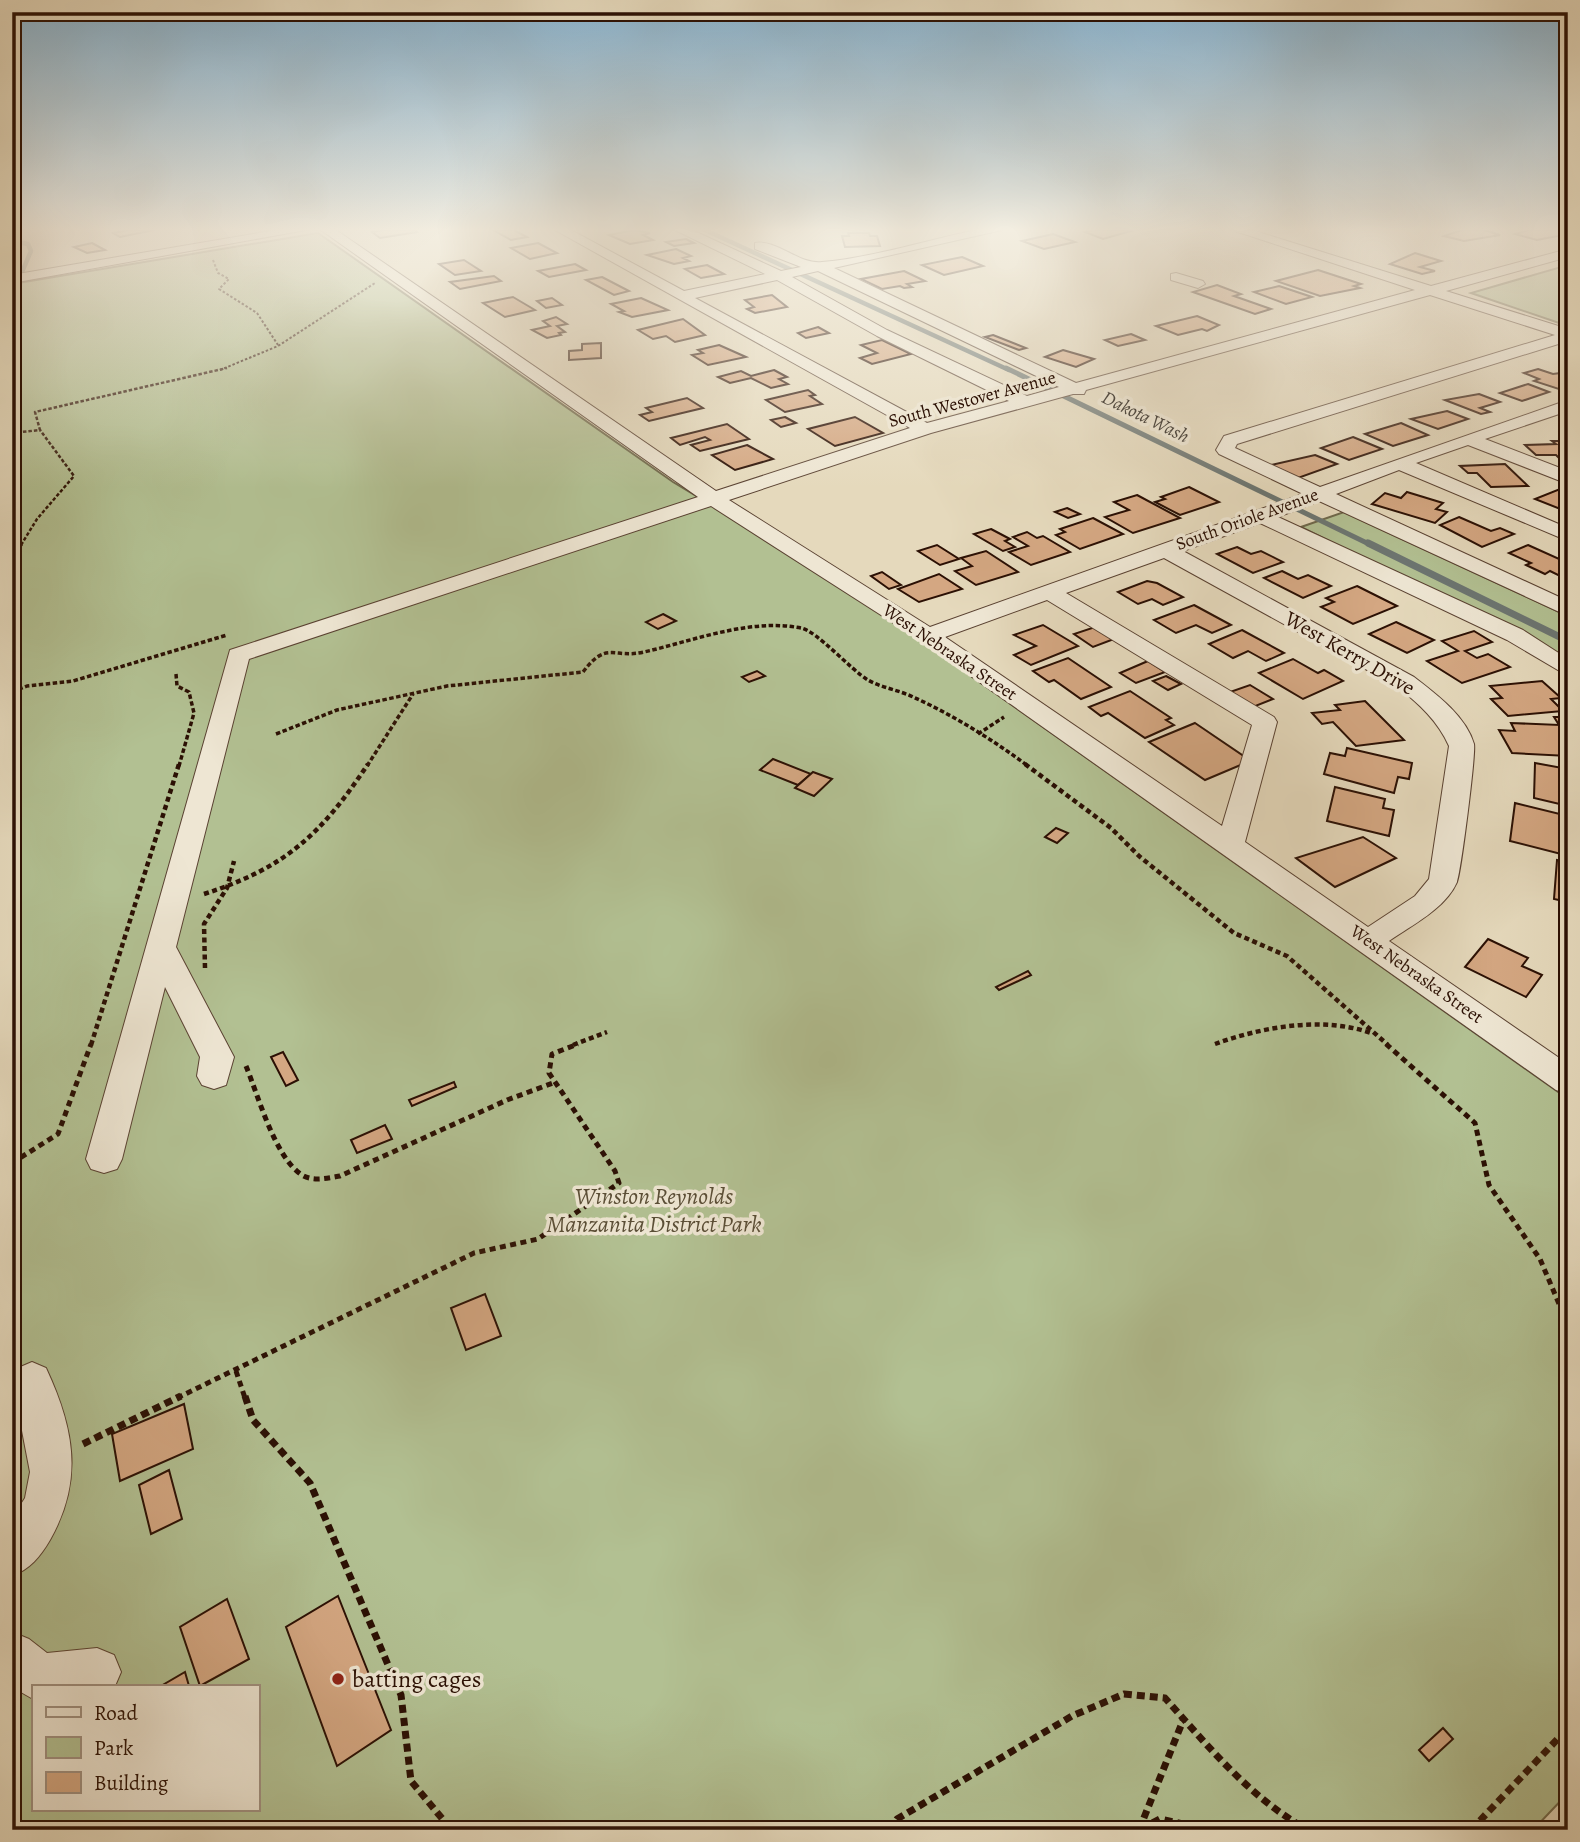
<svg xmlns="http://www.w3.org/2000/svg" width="1580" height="1842" font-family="Alegreya,serif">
<rect width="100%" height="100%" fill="#e5d9bc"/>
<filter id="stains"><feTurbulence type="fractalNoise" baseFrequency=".00286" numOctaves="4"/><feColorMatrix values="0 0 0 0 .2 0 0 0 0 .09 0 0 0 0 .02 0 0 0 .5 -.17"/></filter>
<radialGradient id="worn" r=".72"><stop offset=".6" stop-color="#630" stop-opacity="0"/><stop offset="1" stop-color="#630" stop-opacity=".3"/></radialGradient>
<g fill="#b2c092" stroke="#6e684b" stroke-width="2" fill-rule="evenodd">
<path d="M 318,233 L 673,482 L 776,544 L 916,637 L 1568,1099 L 1568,1793 L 1533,1830 L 12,1830 L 12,284 ZM 33,1686 L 257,1686 L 257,1809 L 33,1809 Z"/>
<path d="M 1568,265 L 1568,326 L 1471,293 Z"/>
<path d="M 1344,512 L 1568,616 L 1568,660 L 1301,527 Z"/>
</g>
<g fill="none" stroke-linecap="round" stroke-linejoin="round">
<g stroke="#6c7571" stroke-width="4.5">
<path d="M 705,230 L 1009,370"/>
<path d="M 12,241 L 28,244 L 31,251 L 22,272 L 12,280"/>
</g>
<path stroke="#6c7571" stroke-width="5" d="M 1006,368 L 1371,545"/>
<path stroke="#6c7571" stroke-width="7" d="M 1368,543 L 1568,641"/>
</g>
<g fill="#d4a782" stroke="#2b1004" stroke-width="2">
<path d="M 129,230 L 154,230 L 120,237 L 113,233 Z"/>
<path d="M 384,230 L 415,230 L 417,232 L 380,238 L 372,232 Z"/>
<path d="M 493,230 L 514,230 L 527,237 L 511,240 Z"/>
<path d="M 634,230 L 650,233 L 643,235 L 653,240 L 630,244 L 609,235 Z"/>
<path d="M 1094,230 L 1128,230 L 1131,231 L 1103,239 L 1085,232 Z"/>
<path d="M 1484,230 L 1500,235 L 1464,241 L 1444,236 L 1462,230 Z"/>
<path d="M 1529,230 L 1563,230 L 1568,234 L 1537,240 L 1515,234 Z"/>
<path d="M 848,233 L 869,233 L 870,236 L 877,236 L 880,246 L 845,247 L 842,236 L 849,236 Z"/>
<path d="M 1053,234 L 1075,242 L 1044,249 L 1022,241 Z"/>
<path d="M 686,239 L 694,243 L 674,246 L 666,242 Z"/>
<path d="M 92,243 L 105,250 L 87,253 L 74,247 Z"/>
<path d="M 538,243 L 557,253 L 530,259 L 511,248 Z"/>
<path d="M 676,249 L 691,256 L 683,258 L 689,261 L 674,264 L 647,255 Z"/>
<path d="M 1415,253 L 1441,261 L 1420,267 L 1435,271 L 1422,274 L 1390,264 Z"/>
<path d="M 962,257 L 983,266 L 944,275 L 922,265 Z"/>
<path d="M 464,260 L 481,271 L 455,275 L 439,264 Z"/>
<path d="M 575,264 L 586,270 L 549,277 L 538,271 Z"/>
<path d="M 707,265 L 724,274 L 701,278 L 685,269 Z"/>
<path d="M 1318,270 L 1361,284 L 1354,286 L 1360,288 L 1320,296 L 1276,281 Z"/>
<path d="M 904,271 L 925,281 L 907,284 L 912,287 L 904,288 L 900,286 L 882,289 L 861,279 Z"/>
<path d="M 494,276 L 501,281 L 460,289 L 450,282 Z"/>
<path d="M 602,277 L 629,291 L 614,295 L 586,280 Z"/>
<path d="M 1217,285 L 1241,294 L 1234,296 L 1271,309 L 1255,314 L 1193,292 Z"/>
<path d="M 1279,286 L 1312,297 L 1286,304 L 1254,292 Z"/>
<path d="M 772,295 L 787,307 L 755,313 L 747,309 L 754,307 L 745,300 Z"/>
<path d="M 513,297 L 535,310 L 505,317 L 483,303 Z"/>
<path d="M 552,298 L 562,305 L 546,308 L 537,301 Z"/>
<path d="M 641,298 L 668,310 L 632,317 L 619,312 L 624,311 L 611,304 Z"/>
<path d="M 1197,316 L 1219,325 L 1207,331 L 1202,329 L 1178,335 L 1156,326 Z"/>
<path d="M 556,317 L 567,324 L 557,326 L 565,332 L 559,333 L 561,335 L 547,338 L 532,330 L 550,326 L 543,321 Z"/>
<path d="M 683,319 L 705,335 L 675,342 L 666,336 L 653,339 L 638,330 Z"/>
<path d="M 818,327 L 829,333 L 806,338 L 798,333 Z"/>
<path d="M 1131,334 L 1145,340 L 1118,346 L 1105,340 Z"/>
<path d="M 993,335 L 1026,348 L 1019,350 L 985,337 Z"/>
<path d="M 882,340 L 911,354 L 872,364 L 860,358 L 877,353 L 861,345 Z"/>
<path d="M 601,343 L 601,358 L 569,360 L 569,351 L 582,350 L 582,344 Z"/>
<path d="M 719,345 L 746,357 L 708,365 L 692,355 L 703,353 L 698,350 Z"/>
<path d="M 1063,350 L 1094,359 L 1076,367 L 1045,357 Z"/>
<path d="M 1538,369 L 1553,374 L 1568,372 L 1568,392 L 1534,381 L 1539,379 L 1524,373 Z"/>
<path d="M 774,370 L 787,377 L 779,379 L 788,384 L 771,388 L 751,378 L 730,383 L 718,377 L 741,371 L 751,376 Z"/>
<path d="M 1528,384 L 1549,392 L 1522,401 L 1500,393 Z"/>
<path d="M 808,390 L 815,395 L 810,396 L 822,404 L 785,412 L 766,400 Z"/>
<path d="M 1479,394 L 1500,402 L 1480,408 L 1490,412 L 1481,414 L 1445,400 Z"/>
<path d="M 687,398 L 703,408 L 649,421 L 640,415 L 652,412 L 646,408 Z"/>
<path d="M 1447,411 L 1468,419 L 1438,429 L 1411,419 Z"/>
<path d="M 785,417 L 796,423 L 781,427 L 771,420 Z"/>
<path d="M 855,417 L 883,433 L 835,446 L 808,429 Z"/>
<path d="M 1401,423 L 1428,435 L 1393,446 L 1365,434 Z"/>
<path d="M 727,424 L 749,439 L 700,451 L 691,445 L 710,440 L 705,437 L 680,445 L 671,438 Z"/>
<path d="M 1353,437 L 1382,449 L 1349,460 L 1321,448 Z"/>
<path d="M 1552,441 L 1568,441 L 1568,459 L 1561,460 L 1556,455 L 1536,455 L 1525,445 L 1556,444 Z"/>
<path d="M 747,445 L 773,459 L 735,470 L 712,455 Z"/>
<path d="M 1315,455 L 1337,464 L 1298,478 L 1271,465 Z"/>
<path d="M 1505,464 L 1528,486 L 1491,487 L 1477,473 L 1468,473 L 1460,466 Z"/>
<path d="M 1189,487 L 1219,502 L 1180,515 L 1155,502 L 1165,499 L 1161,497 Z"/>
<path d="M 1560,489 L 1568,492 L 1568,512 L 1535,499 Z"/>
<path d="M 1407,492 L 1443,503 L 1436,509 L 1447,512 L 1435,523 L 1372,504 L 1385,493 L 1401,498 Z"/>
<path d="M 1137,495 L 1180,518 L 1133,533 L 1105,517 L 1129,510 L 1114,502 Z"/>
<path d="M 1067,508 L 1080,514 L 1068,518 L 1055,512 Z"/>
<path d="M 1459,517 L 1491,531 L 1500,528 L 1514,534 L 1482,547 L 1440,525 Z"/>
<path d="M 1093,518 L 1123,534 L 1080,549 L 1056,535 L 1065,532 L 1060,529 Z"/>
<path d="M 991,529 L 1010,539 L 1005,541 L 1015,547 L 1003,551 L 974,534 Z"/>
<path d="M 1027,532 L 1037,538 L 1043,536 L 1070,552 L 1031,565 L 1009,552 L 1028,546 L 1013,537 Z"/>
<path d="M 937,545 L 959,559 L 940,565 L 918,551 Z"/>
<path d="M 1528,545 L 1559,559 L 1568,557 L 1568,573 L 1560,576 L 1550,571 L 1545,574 L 1526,565 L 1531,563 L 1509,553 Z"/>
<path d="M 1237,547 L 1251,554 L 1261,551 L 1283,562 L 1253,573 L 1217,554 Z"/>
<path d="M 986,551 L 1018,572 L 976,585 L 955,571 L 972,566 L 961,558 Z"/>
<path d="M 1282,571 L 1298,579 L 1308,575 L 1331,586 L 1303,598 L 1264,578 Z"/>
<path d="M 882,572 L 901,585 L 889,589 L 871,576 Z"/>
<path d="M 939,574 L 962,589 L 919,602 L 898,589 Z"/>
<path d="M 1147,581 L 1157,583 L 1183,597 L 1163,605 L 1152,599 L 1138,604 L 1118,592 Z"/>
<path d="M 1357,586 L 1397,606 L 1353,624 L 1321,607 L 1334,602 L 1326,598 Z"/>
<path d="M 1194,605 L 1231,625 L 1212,633 L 1196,625 L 1176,633 L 1154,620 Z"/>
<path d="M 663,614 L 676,621 L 658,629 L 646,622 Z"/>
<path d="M 1396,622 L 1434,640 L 1407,653 L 1369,634 Z"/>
<path d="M 1043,625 L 1078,646 L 1031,665 L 1014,655 L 1036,646 L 1014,635 Z"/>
<path d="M 1095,627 L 1114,639 L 1093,647 L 1074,634 Z"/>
<path d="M 1242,630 L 1284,653 L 1266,661 L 1248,651 L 1233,658 L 1209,644 Z"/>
<path d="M 1474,631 L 1492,642 L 1465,651 L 1477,658 L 1488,654 L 1510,667 L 1462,683 L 1427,661 L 1458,651 L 1442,641 Z"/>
<path d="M 1068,658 L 1111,687 L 1081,699 L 1054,680 L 1049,682 L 1033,671 Z"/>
<path d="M 1293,659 L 1318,673 L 1324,670 L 1343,681 L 1303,699 L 1259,673 Z"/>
<path d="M 1148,661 L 1165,672 L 1136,683 L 1120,673 Z"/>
<path d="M 757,671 L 765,676 L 749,682 L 742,677 Z"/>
<path d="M 1166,676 L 1181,684 L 1168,690 L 1153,681 Z"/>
<path d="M 1542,681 L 1561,698 L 1551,699 L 1563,711 L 1508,716 L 1491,699 L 1502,698 L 1490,686 Z"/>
<path d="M 1250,685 L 1273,699 L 1253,707 L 1230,692 Z"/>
<path d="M 1130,691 L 1171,718 L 1166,720 L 1174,725 L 1145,738 L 1108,713 L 1101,716 L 1089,707 Z"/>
<path d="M 1365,701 L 1404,740 L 1356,746 L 1333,722 L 1322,724 L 1312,713 L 1340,710 L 1335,705 Z"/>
<path d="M 1554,717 L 1568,717 L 1568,756 L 1512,753 L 1499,730 L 1515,731 L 1511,723 L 1559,725 Z"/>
<path d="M 1195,723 L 1245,757 L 1243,764 L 1205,780 L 1149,742 Z"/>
<path d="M 1347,748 L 1412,763 L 1409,779 L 1398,777 L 1394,793 L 1324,774 L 1330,753 L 1345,756 Z"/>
<path d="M 773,759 L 811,774 L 798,785 L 760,770 Z"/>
<path d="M 1535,763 L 1568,769 L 1568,806 L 1534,798 Z"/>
<path d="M 813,772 L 832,779 L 814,796 L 795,788 Z"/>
<path d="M 1335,787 L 1385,799 L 1383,808 L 1394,810 L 1389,836 L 1327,821 Z"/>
<path d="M 1515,803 L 1568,816 L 1565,855 L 1510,841 Z"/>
<path d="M 1056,828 L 1068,833 L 1057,843 L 1045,837 Z"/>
<path d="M 1363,837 L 1396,858 L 1335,887 L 1296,858 Z"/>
<path d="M 1557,860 L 1568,863 L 1568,902 L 1554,899 Z"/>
<path d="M 1488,939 L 1528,958 L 1522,966 L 1542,975 L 1526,997 L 1465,967 Z"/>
<path d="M 1028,971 L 1031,975 L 999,990 L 996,987 Z"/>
<path d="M 283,1052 L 298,1080 L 286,1086 L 271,1057 Z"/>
<path d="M 454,1082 L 456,1087 L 412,1106 L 409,1100 Z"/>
<path d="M 385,1125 L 392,1139 L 357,1153 L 351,1140 Z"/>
<path d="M 485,1294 L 501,1336 L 466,1350 L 451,1308 Z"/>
<path d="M 184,1404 L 193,1449 L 120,1481 L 112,1434 Z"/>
<path d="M 169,1470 L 182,1519 L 151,1534 L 139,1485 Z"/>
<path d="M 338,1596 L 391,1730 L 337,1766 L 286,1627 Z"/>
<path d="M 227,1599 L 249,1659 L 200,1686 L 180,1627 Z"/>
<path d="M 185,1672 L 189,1686 L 161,1686 Z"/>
<path d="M 1443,1728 L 1453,1739 L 1429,1761 L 1419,1750 Z"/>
</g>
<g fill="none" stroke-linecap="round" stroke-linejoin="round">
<defs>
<g id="minor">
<path d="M 276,230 L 306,230 L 12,283 L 12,275 Z"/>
<path d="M 321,230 L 336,230 L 716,491 L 910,428 L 555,230 L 571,230 L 684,291 L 765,274 L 675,230 L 692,230 L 781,271 L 801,267 L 755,249 L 755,243 C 777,239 799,265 822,262 C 871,258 928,240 976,230 L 1002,230 L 834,268 L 1076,383 L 1415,290 L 1232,230 L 1252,230 L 1431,286 L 1568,249 L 1568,257 L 1446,291 L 1568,329 L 1568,341 L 1237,444 L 1235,448 L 1320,487 L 1568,400 L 1568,411 L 1485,439 L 1568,471 L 1568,484 L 1468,445 L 1416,463 L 1568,528 L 1568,541 L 1399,470 L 1336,494 L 1568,601 L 1568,616 L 1319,501 L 1278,517 L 1523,630 L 1568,659 L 1568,676 L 1507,640 L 1260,523 L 1183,551 L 1414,677 C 1436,694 1466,716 1474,744 C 1476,754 1461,871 1457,882 C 1445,909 1412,925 1389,941 L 1568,1064 L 1568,1094 L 1556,1090 L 920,640 L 711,506 L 249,659 L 176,947 L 234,1057 L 226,1085 L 214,1089 L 202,1085 L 197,1076 L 200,1057 L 165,987 L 122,1159 L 117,1169 L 104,1173 L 91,1169 L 86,1159 L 230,650 L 698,497 ZM 818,271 L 1059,387 L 1027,396 L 887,330 L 792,277 ZM 777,280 L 877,336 L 1009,401 L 927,423 L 695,298 ZM 1430,295 L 1555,335 L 1224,436 L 1216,450 L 1219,454 L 1303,494 L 930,627 L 729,500 L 931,433 L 1073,394 L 1084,394 L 1086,390 ZM 1164,558 L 1398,687 C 1419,704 1438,721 1449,746 L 1429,879 L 1415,896 L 1368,927 L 1245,842 L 1277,722 L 1274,717 L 1066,593 ZM 1047,600 L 1252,725 L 1222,826 L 945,637 Z"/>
<path d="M 1176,273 L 1203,281 L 1205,284 L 1198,288 L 1171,280 L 1171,274 Z"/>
<path d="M 32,1362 L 46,1368 C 74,1428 84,1480 50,1540 C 40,1557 30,1569 12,1576 L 12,1518 L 25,1498 L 30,1472 L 12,1379 L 18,1368 Z"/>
<path d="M 12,1632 L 29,1639 L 47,1653 L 97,1648 L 114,1655 L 121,1672 L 115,1686 L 33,1686 L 33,1699 L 12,1687 Z"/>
</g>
</defs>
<use href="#minor" stroke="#5a4232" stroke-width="2"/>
<g stroke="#2b1004" stroke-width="2" stroke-dasharray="2.5 2" stroke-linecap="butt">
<path d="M 213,260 L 218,273 L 229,279 L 219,289 L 257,313 L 278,345"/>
<path d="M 220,370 L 278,346 L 375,283"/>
</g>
<g stroke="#2b1004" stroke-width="2.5" stroke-dasharray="3.5 2" stroke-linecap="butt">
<path d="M 12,433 L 40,430 L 35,412 L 227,368"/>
<path d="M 21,545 L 37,519 L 74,476 L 40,430"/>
</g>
<g stroke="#2b1004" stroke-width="3.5" stroke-dasharray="4.5 2.5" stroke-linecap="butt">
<path d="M 12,560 L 22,543"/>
<path d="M 176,674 L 177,686 L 189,692 L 194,713 L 179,766"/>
<path d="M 12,692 L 27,686 L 73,681 L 227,635"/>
<path d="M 276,734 L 337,710 L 447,686 L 583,672 C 607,640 613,659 644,652 C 693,641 749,618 801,628 C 817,631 851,670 868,680 C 882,688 899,690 913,697 C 953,715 993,740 1028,766"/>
<path d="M 978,734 L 1004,717"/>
<path d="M 367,766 L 413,694"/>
</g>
<g stroke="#2b1004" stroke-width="4.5" stroke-dasharray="5 3.5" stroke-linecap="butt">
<path d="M 1025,764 L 1111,828 L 1139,856 L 1234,933 L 1287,956 L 1388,1045"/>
<path d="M 204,894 C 285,868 321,835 368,764"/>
<path d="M 205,968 L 204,924 L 227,888 L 234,861"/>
<path d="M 1215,1044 C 1262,1027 1322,1016 1371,1033"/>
<path d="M 91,1045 L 179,764"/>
<path d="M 573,1045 L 607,1032"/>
</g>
<g stroke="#2b1004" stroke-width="5" stroke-dasharray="6 4.5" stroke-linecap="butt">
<path d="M 1386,1044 L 1475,1123 L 1489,1185 L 1540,1259 L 1568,1325"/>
<path d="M 246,1066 C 258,1095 275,1158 302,1175 C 313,1182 328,1178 340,1176 L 507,1100 L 553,1083"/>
<path d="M 12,1163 L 58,1134 L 91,1044"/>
<path d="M 236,1371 L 245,1398"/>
<path d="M 177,1398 L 474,1253 L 538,1239 L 619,1183 L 615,1171 L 549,1073 L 552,1054 L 578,1044"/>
</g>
<g stroke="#2b1004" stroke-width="7" stroke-dasharray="8 5" stroke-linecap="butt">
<path d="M 245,1396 L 253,1420 L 310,1483 L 401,1695 L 411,1781 L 445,1822 L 447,1830"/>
<path d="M 83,1444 L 181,1396"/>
<path d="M 1141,1829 L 1160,1819 L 1210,1830"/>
<path d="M 889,1830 L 897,1819 L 1072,1716 L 1124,1694 L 1165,1698 C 1209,1747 1250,1798 1308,1830"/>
<path d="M 1139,1830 L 1184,1718"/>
<path d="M 1471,1830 L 1568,1728"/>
</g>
<use href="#minor" fill="#eee6d3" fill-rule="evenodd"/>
</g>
<linearGradient id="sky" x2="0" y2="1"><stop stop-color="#88b6d5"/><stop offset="0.47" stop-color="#f3eee1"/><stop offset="1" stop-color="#f3eee1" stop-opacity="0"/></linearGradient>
<rect width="1580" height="488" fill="url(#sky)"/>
<circle fill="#8f2418" stroke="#eee6d3" stroke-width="2.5" cx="338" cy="1679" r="7"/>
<g text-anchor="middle" stroke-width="7" stroke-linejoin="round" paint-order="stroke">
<g font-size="18" fill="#2b1004" stroke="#eee6d3">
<text transform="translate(972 399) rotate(-15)" y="6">South Westover Avenue</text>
<text transform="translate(1247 519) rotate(-20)" y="6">South Oriole Avenue</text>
<text transform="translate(950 652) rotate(34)" y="6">West Nebraska Street</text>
<text transform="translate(1417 974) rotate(35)" y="6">West Nebraska Street</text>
</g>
<g font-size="19" font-style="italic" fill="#514b43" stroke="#eee6d3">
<text transform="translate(1146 416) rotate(26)" y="7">Dakota Wash</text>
</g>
<g font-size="21" fill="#2b1004" stroke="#eee6d3">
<text transform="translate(1350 653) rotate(30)" y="7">West Kerry Drive</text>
</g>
<g font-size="24" font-style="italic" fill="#5a4e36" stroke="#eee6d3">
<text x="654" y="1204">Winston Reynolds<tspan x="654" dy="28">Manzanita District Park</tspan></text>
</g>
<g font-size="24" fill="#2b1004" stroke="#eee6d3" text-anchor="start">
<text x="352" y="1687">batting cages</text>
</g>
</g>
<rect width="1580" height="1842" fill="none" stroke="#e5d9bc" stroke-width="42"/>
<rect x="14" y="14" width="1552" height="1814" fill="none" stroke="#2b1004" stroke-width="3.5"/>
<rect x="21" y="21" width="1538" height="1800" fill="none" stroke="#2b1004" stroke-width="2"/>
<rect x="32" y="1685" width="228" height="126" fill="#eee6d3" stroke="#a09080" stroke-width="2"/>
<rect x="46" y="1707" width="35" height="10" fill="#eee6d3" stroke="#a09080" stroke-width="2"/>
<text x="94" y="1720" font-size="21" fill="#2b1004">Road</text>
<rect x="46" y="1737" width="35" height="21" fill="#b2c092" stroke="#a09080" stroke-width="2"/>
<text x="94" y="1755" font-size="21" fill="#2b1004">Park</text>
<rect x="46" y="1772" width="35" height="21" fill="#d4a782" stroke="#a09080" stroke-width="2"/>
<text x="94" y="1790" font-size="21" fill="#2b1004">Building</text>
<rect width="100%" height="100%" filter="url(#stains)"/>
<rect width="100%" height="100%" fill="url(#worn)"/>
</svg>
